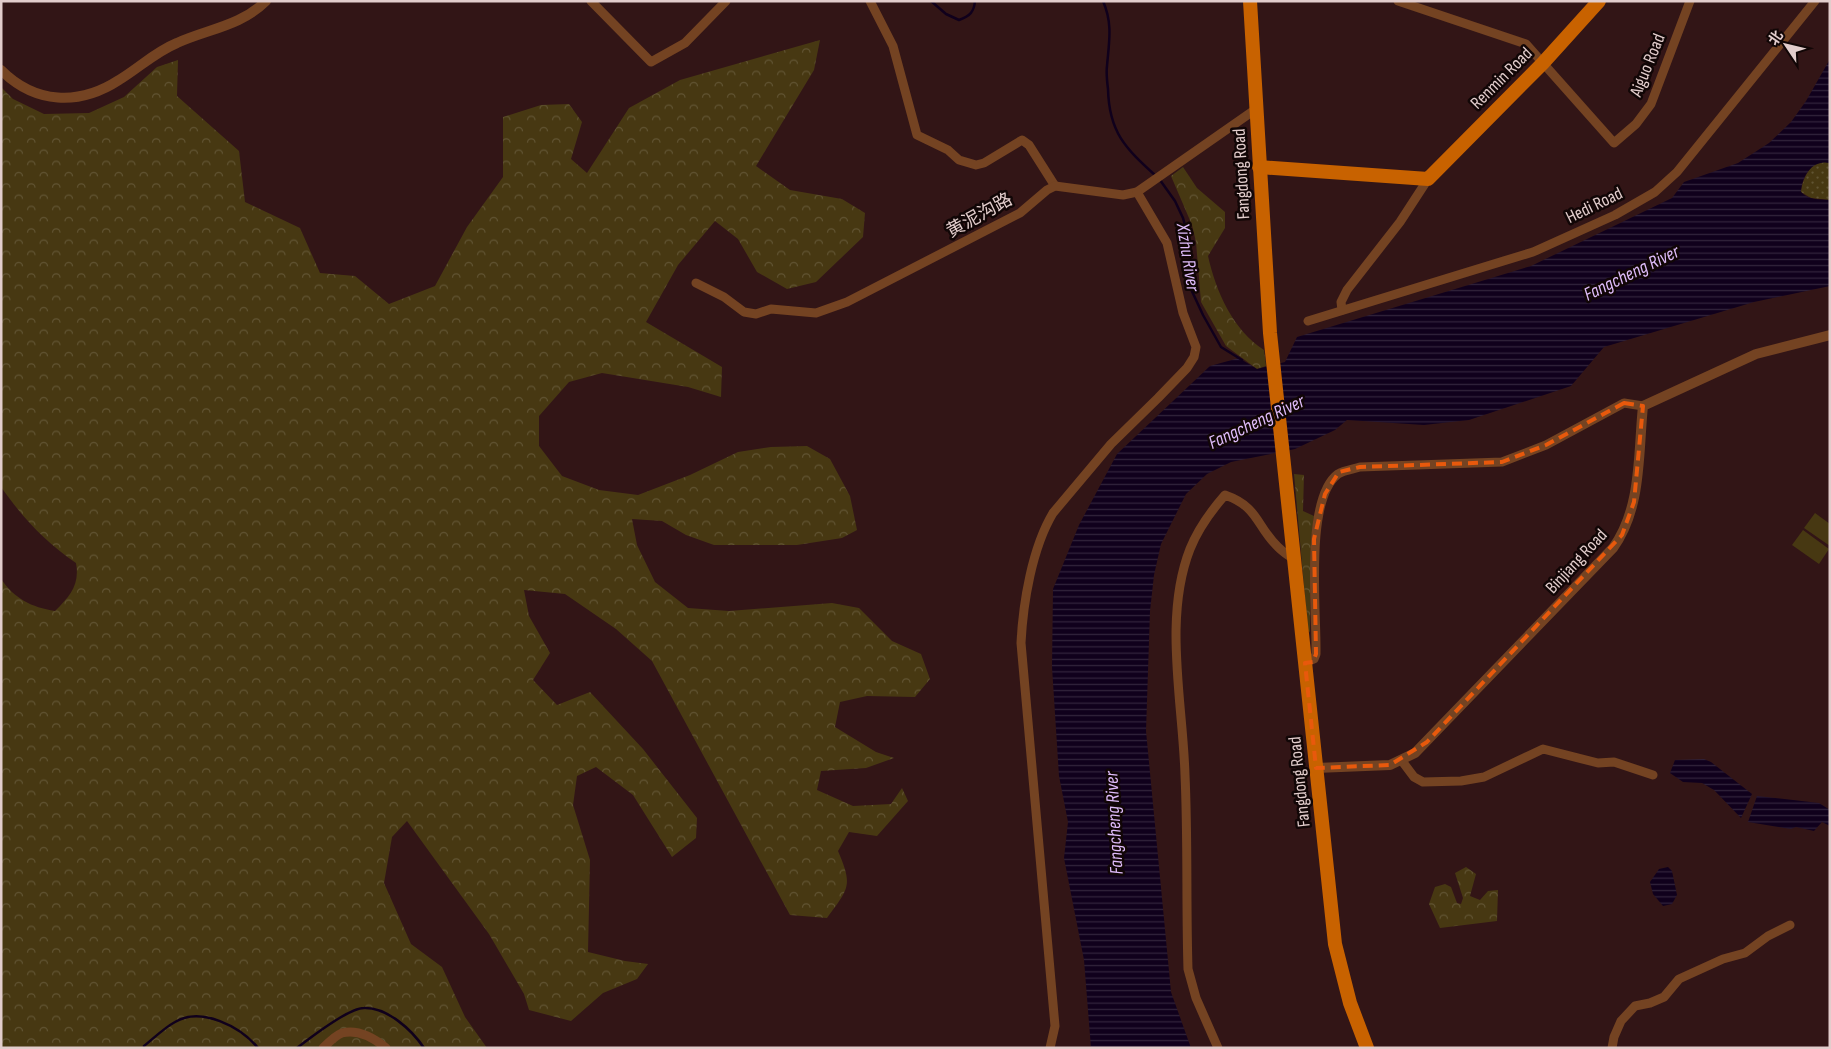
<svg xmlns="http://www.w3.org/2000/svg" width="1831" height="1049" font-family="'Sofia Sans Condensed','Noto Sans SC',sans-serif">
<defs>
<pattern id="grass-dots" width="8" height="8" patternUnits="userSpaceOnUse" patternTransform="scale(1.25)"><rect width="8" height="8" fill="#473812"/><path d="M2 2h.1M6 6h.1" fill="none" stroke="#615433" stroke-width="1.8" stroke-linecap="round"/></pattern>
<pattern id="forest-crowns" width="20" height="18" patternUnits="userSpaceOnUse" patternTransform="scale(1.25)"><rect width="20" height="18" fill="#473812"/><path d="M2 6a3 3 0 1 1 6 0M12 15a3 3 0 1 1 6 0" fill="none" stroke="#615433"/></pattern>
<pattern id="water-rules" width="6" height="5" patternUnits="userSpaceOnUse" patternTransform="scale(1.25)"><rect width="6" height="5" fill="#10001c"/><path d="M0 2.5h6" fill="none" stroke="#32243c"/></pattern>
</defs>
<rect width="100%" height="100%" fill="#321516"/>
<path fill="url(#grass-dots)" d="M 1821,161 L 1830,163 L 1830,200 L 1811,198 L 1801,192 C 1802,180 1809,165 1821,161 Z"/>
<g fill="url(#forest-crowns)">
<path d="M 820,40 L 814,70 L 756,166 L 790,190 L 842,199 L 865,213 L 863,237 L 816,282 L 787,289 L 757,272 L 738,239 L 715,221 L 678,265 L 646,322 L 722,367 L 721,397 L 688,387 L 602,373 L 569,382 L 539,416 L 539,446 L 562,476 L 599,490 L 638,495 L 690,475 L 738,452 L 771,447 L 807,446 L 830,459 L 850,496 L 857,530 L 842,538 L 797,545 L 714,545 L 686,535 L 662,521 L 632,519 L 637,545 L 655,582 L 688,608 L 729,611 L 832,603 L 859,608 L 892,641 L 921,654 L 930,679 L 915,697 L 867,696 L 840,702 L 835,727 L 876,752 L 894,758 L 866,768 L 821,771 L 817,790 L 853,806 L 891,804 L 902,788 L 908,801 L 877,836 L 849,832 L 838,851 C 853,886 849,888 827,918 L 790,915 L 652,661 L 616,629 L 565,594 L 524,590 L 529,616 L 550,653 L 533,680 L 557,705 L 590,692 L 643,749 L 697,818 L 696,838 L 672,857 L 633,795 L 596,767 L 577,776 L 573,805 L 590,860 L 588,952 L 625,961 L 648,964 L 637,979 L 603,993 L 571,1021 L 529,1010 L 524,994 L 489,934 L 407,821 L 392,837 L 384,883 L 411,944 L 442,967 L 465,1017 L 487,1048 L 1,1048 L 1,579 C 15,599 31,607 55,611 C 70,596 80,585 76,563 C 44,541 23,518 1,487 L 1,87 L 13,99 L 44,114 L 89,113 L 124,97 L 157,67 L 178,60 L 177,96 L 239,151 L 245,202 L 300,228 L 320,273 L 355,276 L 389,304 L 435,286 L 467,227 L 503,177 L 503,117 L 541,105 L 569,104 L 582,122 L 571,159 L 587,173 L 629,108 L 680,80 Z"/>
<path d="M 1183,167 L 1197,188 L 1225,212 L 1225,228 L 1208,256 C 1216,292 1233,330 1264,350 L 1266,366 L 1257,369 L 1226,346 L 1201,302 L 1196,242 L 1192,225 L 1171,176 Z"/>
<path d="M 1294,474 L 1304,475 L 1303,511 L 1314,516 L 1311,541 L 1310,632 L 1308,631 Z"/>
<path d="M 1466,867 L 1476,874 L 1470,896 L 1480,900 L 1488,891 L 1498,890 L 1497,921 L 1440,928 L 1429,904 L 1435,887 L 1445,884 L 1451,887 L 1457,903 L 1461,904 L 1463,898 L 1455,873 Z"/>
</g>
<g fill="#473812">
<path d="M 1815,513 L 1830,524 L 1830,546 L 1804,528 Z"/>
<path d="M 1803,530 L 1829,549 L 1819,564 L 1792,545 Z"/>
</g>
<g fill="url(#water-rules)">
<path d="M 1830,59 L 1830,163 C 1813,159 1802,175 1801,192 C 1808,200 1819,199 1830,200 L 1830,286 L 1754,302 L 1604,347 L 1571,386 L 1469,420 L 1424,425 L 1347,420 L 1335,430 L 1295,449 L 1231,462 L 1207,474 L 1186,494 L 1161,544 L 1154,575 L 1150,611 L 1146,731 L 1171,992 L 1191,1048 L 1091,1048 L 1084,960 L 1064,858 L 1068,822 L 1059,776 L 1052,667 L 1053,589 L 1079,525 L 1117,454 L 1210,366 L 1239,358 L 1257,369 L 1285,362 L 1297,337 L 1531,266 L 1672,198 L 1684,182 L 1738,163 L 1769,143 L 1791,122 L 1806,101 Z"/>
<path d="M 1704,759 L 1711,762 L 1752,794 L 1741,818 L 1714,790 L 1702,783 L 1683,782 L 1670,773 L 1675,760 Z"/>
<path d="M 1757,796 L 1819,803 L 1830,810 L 1830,826 L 1822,822 L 1814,831 L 1796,827 L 1791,829 L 1748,822 Z"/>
<path d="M 1668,867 L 1672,871 L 1677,895 L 1672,904 L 1663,906 L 1653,894 L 1650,882 L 1659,869 Z"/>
</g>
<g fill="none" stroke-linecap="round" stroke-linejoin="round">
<g stroke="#10001c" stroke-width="2.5">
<path d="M 931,1 L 946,14 L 959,20 C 970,16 974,12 975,1"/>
<path d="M 1103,1 C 1113,24 1109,42 1107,66 C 1106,73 1107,81 1108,89 C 1109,132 1125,148 1156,176"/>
<path d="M 1160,180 L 1175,201 L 1183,218 L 1190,244 L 1190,287 L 1203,315 L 1221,347 L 1242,360"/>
<path d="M 144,1046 C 154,1038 164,1028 175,1022 C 201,1006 241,1027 258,1048"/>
<path d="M 297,1048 C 310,1038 348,1008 364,1008 C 387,1007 412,1030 424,1048"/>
</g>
<g stroke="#744322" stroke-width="9">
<path d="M 591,1 L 651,62 L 685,43 L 726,1"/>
<path d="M 870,1 L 893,46 L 917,135 L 948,150 L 959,160 L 976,165 L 984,163 L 1022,140 L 1029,145 L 1055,186"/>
<path d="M 1398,1 L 1526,44 L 1614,143 L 1636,124 L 1651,104 L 1690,1"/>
<path d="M 696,283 L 724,297 L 744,312 L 756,314 L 771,309 L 816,313 L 847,302 L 1020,213 L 1047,190 L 1055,186 L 1123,195 L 1137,192 L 1256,109"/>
<path d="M 1342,310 L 1341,302 L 1347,290 L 1400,222 L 1428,179"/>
<path d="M 1308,321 L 1533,252 L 1615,215 L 1655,192 L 1677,172 L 1815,1"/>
<path d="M 1305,663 L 1314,659 L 1316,654 C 1317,613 1304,499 1338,474 C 1344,470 1354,469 1360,467 L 1502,462 L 1546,445 L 1624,403 L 1643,406"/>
<path d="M 1402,761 L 1414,777 L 1423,782 L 1461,781 L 1484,777 L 1543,749 L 1598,763 L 1614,762 L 1653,775"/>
<path d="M 323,1048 C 328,1043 336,1035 342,1033 C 358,1029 374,1038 386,1048"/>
<path d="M 1050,1048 L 1055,1026 L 1021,643 C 1023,603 1032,548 1053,513 L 1111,444 L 1158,398 L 1187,368 L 1194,357 L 1196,347 L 1183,313 L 1167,243 L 1137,192"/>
<path d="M 1218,1048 L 1196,998 L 1188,969 C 1186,905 1188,840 1185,775 C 1183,703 1163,618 1190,549 C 1198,529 1211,511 1225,495 C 1259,507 1256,526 1278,547 C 1283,552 1289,556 1294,559"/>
<path d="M 1612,1048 L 1614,1037 L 1621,1021 L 1635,1006 L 1650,1003 L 1664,997 L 1679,979 L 1723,959 L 1745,953 L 1768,936 L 1790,925"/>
</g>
<g stroke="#744322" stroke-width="10">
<path d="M 1,70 C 35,104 79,106 119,80 C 139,68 155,52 177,43 C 208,29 241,26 266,1"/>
<path d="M 1316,768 L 1390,765 L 1415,753 L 1613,548 C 1642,508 1638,454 1643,406 L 1756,354 L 1830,335"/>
</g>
<g stroke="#c86200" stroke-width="14">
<path d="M 1250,1 L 1270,333 L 1335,944 L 1350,1003 L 1367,1048"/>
<path d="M 1259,167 L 1428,179 L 1543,63 L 1599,1"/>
</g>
</g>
<path fill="none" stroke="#e8590c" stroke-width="4" stroke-dasharray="10 6" stroke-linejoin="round" d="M 1624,403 L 1643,406 L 1634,502 L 1622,535 L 1427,742 L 1390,765 L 1316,768 L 1305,663 L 1313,662 L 1316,654 L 1314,539 L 1325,494 L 1339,472 L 1360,467 L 1502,462 L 1546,445 Z"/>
<g text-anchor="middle" stroke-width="5" stroke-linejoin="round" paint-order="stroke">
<g font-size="18" fill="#e2cdcc" stroke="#110606">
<text transform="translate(1647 65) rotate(-68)" y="6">Aiguo Road</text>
<text transform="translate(1501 78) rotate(-45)" y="6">Renmin Road</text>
<text transform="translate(1241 174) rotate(-93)" y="6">Fangdong Road</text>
<text transform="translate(1594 205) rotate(-26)" y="6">Hedi Road</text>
<text transform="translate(979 215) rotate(-29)" y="6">黄泥沟路</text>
<text transform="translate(1576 561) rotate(-47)" y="6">Binjiang Road</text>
<text transform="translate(1299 782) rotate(-96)" y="6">Fangdong Road</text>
</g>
<g font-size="19" font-style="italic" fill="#debbf9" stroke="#110606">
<text transform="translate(1189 257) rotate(81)" y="7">Xizhu River</text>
<text transform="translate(1631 272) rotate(-26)" y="7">Fangcheng River</text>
<text transform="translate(1256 421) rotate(-25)" y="7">Fangcheng River</text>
<text transform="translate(1113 823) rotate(-93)" y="7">Fangcheng River</text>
</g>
</g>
<rect width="1831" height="1049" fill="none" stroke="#e2cdcc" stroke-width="5"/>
<g transform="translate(1786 45) rotate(305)" stroke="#110606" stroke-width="4" paint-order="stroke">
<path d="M0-4L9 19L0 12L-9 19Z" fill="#e2cdcc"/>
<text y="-8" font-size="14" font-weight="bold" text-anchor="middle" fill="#e2cdcc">北</text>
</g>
</svg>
